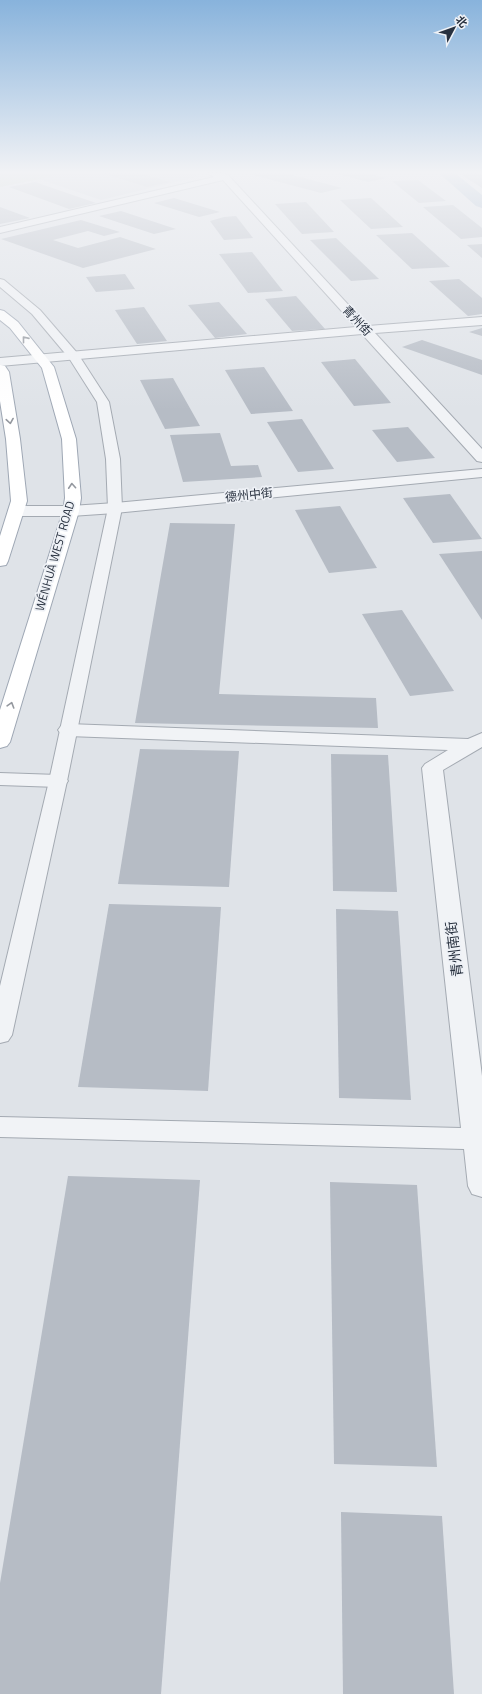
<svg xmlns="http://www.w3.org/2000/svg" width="482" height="1694" font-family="'Titillium Web','Noto Sans SC',sans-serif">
<rect width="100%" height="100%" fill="#dfe3e8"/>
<path fill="#cdd2da" d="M 0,173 L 188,173 L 200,176 L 101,200 L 39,179 L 0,187 Z"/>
<path fill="#c5d2c0" d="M 0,173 L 43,173 L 54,176 L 0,187 Z"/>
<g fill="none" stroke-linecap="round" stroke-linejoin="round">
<path fill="#99b1c9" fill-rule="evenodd" d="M 439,173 L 455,173 L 482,195 L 482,208 L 476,206 Z"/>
</g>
<g fill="#b6bcc5">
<path d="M 102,173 L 140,173 L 170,182 L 147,187 Z"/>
<path d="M 254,173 L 285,173 L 342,188 L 321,193 L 249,174 Z"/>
<path d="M 334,173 L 367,173 L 386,178 L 368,182 Z"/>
<path d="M 459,173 L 479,173 L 482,175 L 482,188 Z"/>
<path d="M 418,180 L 446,201 L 419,203 L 392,181 Z"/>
<path d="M 35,182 L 96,203 L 69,209 L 9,187 Z"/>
<path d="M 174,198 L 220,212 L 199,217 L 154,203 Z"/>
<path d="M 371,198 L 403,227 L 371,229 L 340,200 Z"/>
<path d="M 306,202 L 334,232 L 302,234 L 275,204 Z"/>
<path d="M 453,205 L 482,228 L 482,237 L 461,239 L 423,207 Z"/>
<path d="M 0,207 L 30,218 L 0,224 Z"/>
<path d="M 121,211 L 176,229 L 154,234 L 99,216 Z"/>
<path d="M 236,216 L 253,238 L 224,240 L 210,221 L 224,217 Z"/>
<path d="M 81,220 L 120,232 L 104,236 L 88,231 L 53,240 L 78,248 L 120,237 L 156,249 L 83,268 L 1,239 Z"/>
<path d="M 412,233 L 450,267 L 412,269 L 376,235 Z"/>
<path d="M 336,238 L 379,279 L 351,281 L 310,240 Z"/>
<path d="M 482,244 L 482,258 L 467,245 Z"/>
<path d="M 252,252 L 283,291 L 248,293 L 219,254 Z"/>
<path d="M 125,274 L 135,289 L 96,292 L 86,277 Z"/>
<path d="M 459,279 L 482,298 L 482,314 L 468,316 L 429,281 Z"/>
<path d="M 296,296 L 325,329 L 292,331 L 265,299 Z"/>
<path d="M 219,302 L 247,334 L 215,338 L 188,305 Z"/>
<path d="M 144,307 L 167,341 L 137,344 L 115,310 Z"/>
<path d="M 482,328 L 482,336 L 469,332 Z"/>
<path d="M 422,340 L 482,360 L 482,375 L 402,347 Z"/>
<path d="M 355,359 L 391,403 L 354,406 L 321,362 Z"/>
<path d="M 264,367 L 293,411 L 251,414 L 225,370 Z"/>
<path d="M 173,378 L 200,426 L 165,429 L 140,380 Z"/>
<path d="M 302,419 L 334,469 L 298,472 L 267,422 Z"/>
<path d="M 408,427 L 435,458 L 397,462 L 372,430 Z"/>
<path d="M 220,433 L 231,466 L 258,465 L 262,477 L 183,482 L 170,435 Z"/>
<path d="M 450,494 L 482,539 L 433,543 L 403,498 Z"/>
<path d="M 340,506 L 377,568 L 329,573 L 295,510 Z"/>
<path d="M 170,523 L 235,524 L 219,694 L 376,698 L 378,728 L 135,723 Z"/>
<path d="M 482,551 L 482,620 L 439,554 Z"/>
<path d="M 402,610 L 454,691 L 410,696 L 362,614 Z"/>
<path d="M 140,749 L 239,751 L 229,887 L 118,884 Z"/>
<path d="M 331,754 L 388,755 L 397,892 L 333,891 Z"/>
<path d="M 109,904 L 221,907 L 208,1091 L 78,1087 Z"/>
<path d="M 336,909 L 398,911 L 411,1100 L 339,1098 Z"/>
<path d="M 68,1176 L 200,1180 L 161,1694 L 0,1694 L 0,1583 Z"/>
<path d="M 330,1182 L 417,1185 L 437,1467 L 334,1464 Z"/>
<path d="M 341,1512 L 442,1516 L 454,1694 L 343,1694 Z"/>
</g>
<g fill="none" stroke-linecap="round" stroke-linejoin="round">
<defs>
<path id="lane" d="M 0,279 L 4,280 L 40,310 L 78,354 L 109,402 L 120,459 L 122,508 L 67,781 L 12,1035 L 8,1041 L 0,1043 L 0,986 L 49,781 L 108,508 L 106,459 L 97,402 L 69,358 L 32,314 L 0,287 Z"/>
<g id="street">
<path d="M 207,173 L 220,173 L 228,175 L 368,326 L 482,317 L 482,325 L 375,333 L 482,449 L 482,462 L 477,461 L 362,334 L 0,366 L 0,358 L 356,327 L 223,180 L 0,233 L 0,227 L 214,177 Z"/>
<path d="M 482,469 L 482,477 L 115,513 L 71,516 L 16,516 L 10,514 L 8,511 L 10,508 L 16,506 L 71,506 L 115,503 Z"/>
<path d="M 68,724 L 468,739 L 482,733 L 482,747 L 443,770 L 482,1076 L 482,1197 L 472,1194 L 468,1186 L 464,1149 L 0,1137 L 0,1117 L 461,1128 L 422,768 L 425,764 L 448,750 L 68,736 L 61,734 L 58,730 L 61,726 Z"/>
<path d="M 0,773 L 58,775 L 65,777 L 68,781 L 65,785 L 58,787 L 0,785 Z"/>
</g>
<g id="primary">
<path d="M 0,310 L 4,311 L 18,322 L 54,367 L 76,439 L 81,498 L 79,511 L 10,742 L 7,746 L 0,748 L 0,710 L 63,511 L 65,498 L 62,439 L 42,368 L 10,328 L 0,320 Z"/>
<path d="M 0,365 L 5,366 L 9,372 L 20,439 L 27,501 L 8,561 L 6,565 L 0,566 L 0,536 L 11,501 L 6,439 L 0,401 Z"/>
</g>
</defs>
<use href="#lane" stroke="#a4aab2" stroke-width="2"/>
<use href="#street" stroke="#a4aab2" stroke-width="2"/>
<use href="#primary" stroke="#9ea7b4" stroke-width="2"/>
<use href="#lane" fill="#f1f3f6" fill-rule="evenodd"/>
<use href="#street" fill="#f1f3f6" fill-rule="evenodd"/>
<use href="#primary" fill="#fff" fill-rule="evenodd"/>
</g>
<defs><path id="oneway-chevron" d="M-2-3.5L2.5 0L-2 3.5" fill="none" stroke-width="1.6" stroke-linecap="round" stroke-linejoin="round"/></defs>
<g stroke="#94989f">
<use href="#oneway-chevron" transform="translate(25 339) rotate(-129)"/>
<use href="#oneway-chevron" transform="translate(10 421) rotate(81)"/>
<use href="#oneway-chevron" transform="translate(72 486) rotate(-94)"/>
<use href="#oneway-chevron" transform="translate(11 705) rotate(-73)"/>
</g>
<linearGradient id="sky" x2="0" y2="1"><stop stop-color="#88b3dc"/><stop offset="0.42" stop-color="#f1f2f5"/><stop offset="1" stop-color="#f1f2f5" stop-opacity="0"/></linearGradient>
<rect width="482" height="410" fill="url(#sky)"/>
<g text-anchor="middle" stroke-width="3.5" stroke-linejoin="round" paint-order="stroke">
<g font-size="12" fill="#28313f" stroke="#eef1f6">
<text transform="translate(357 321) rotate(47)" y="4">青州街</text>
<text transform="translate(249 495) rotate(-6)" y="4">德州中街</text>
<text transform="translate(55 556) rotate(-74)" y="4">WÉNHUÀ WEST ROAD</text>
</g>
<g font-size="14" fill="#28313f" stroke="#eef1f6">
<text transform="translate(454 949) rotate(-97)" y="5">青州南街</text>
</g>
</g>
<g transform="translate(454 28) rotate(49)" stroke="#eef1f6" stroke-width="3" paint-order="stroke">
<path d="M0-3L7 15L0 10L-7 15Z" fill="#28313f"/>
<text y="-6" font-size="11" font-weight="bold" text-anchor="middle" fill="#28313f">北</text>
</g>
</svg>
